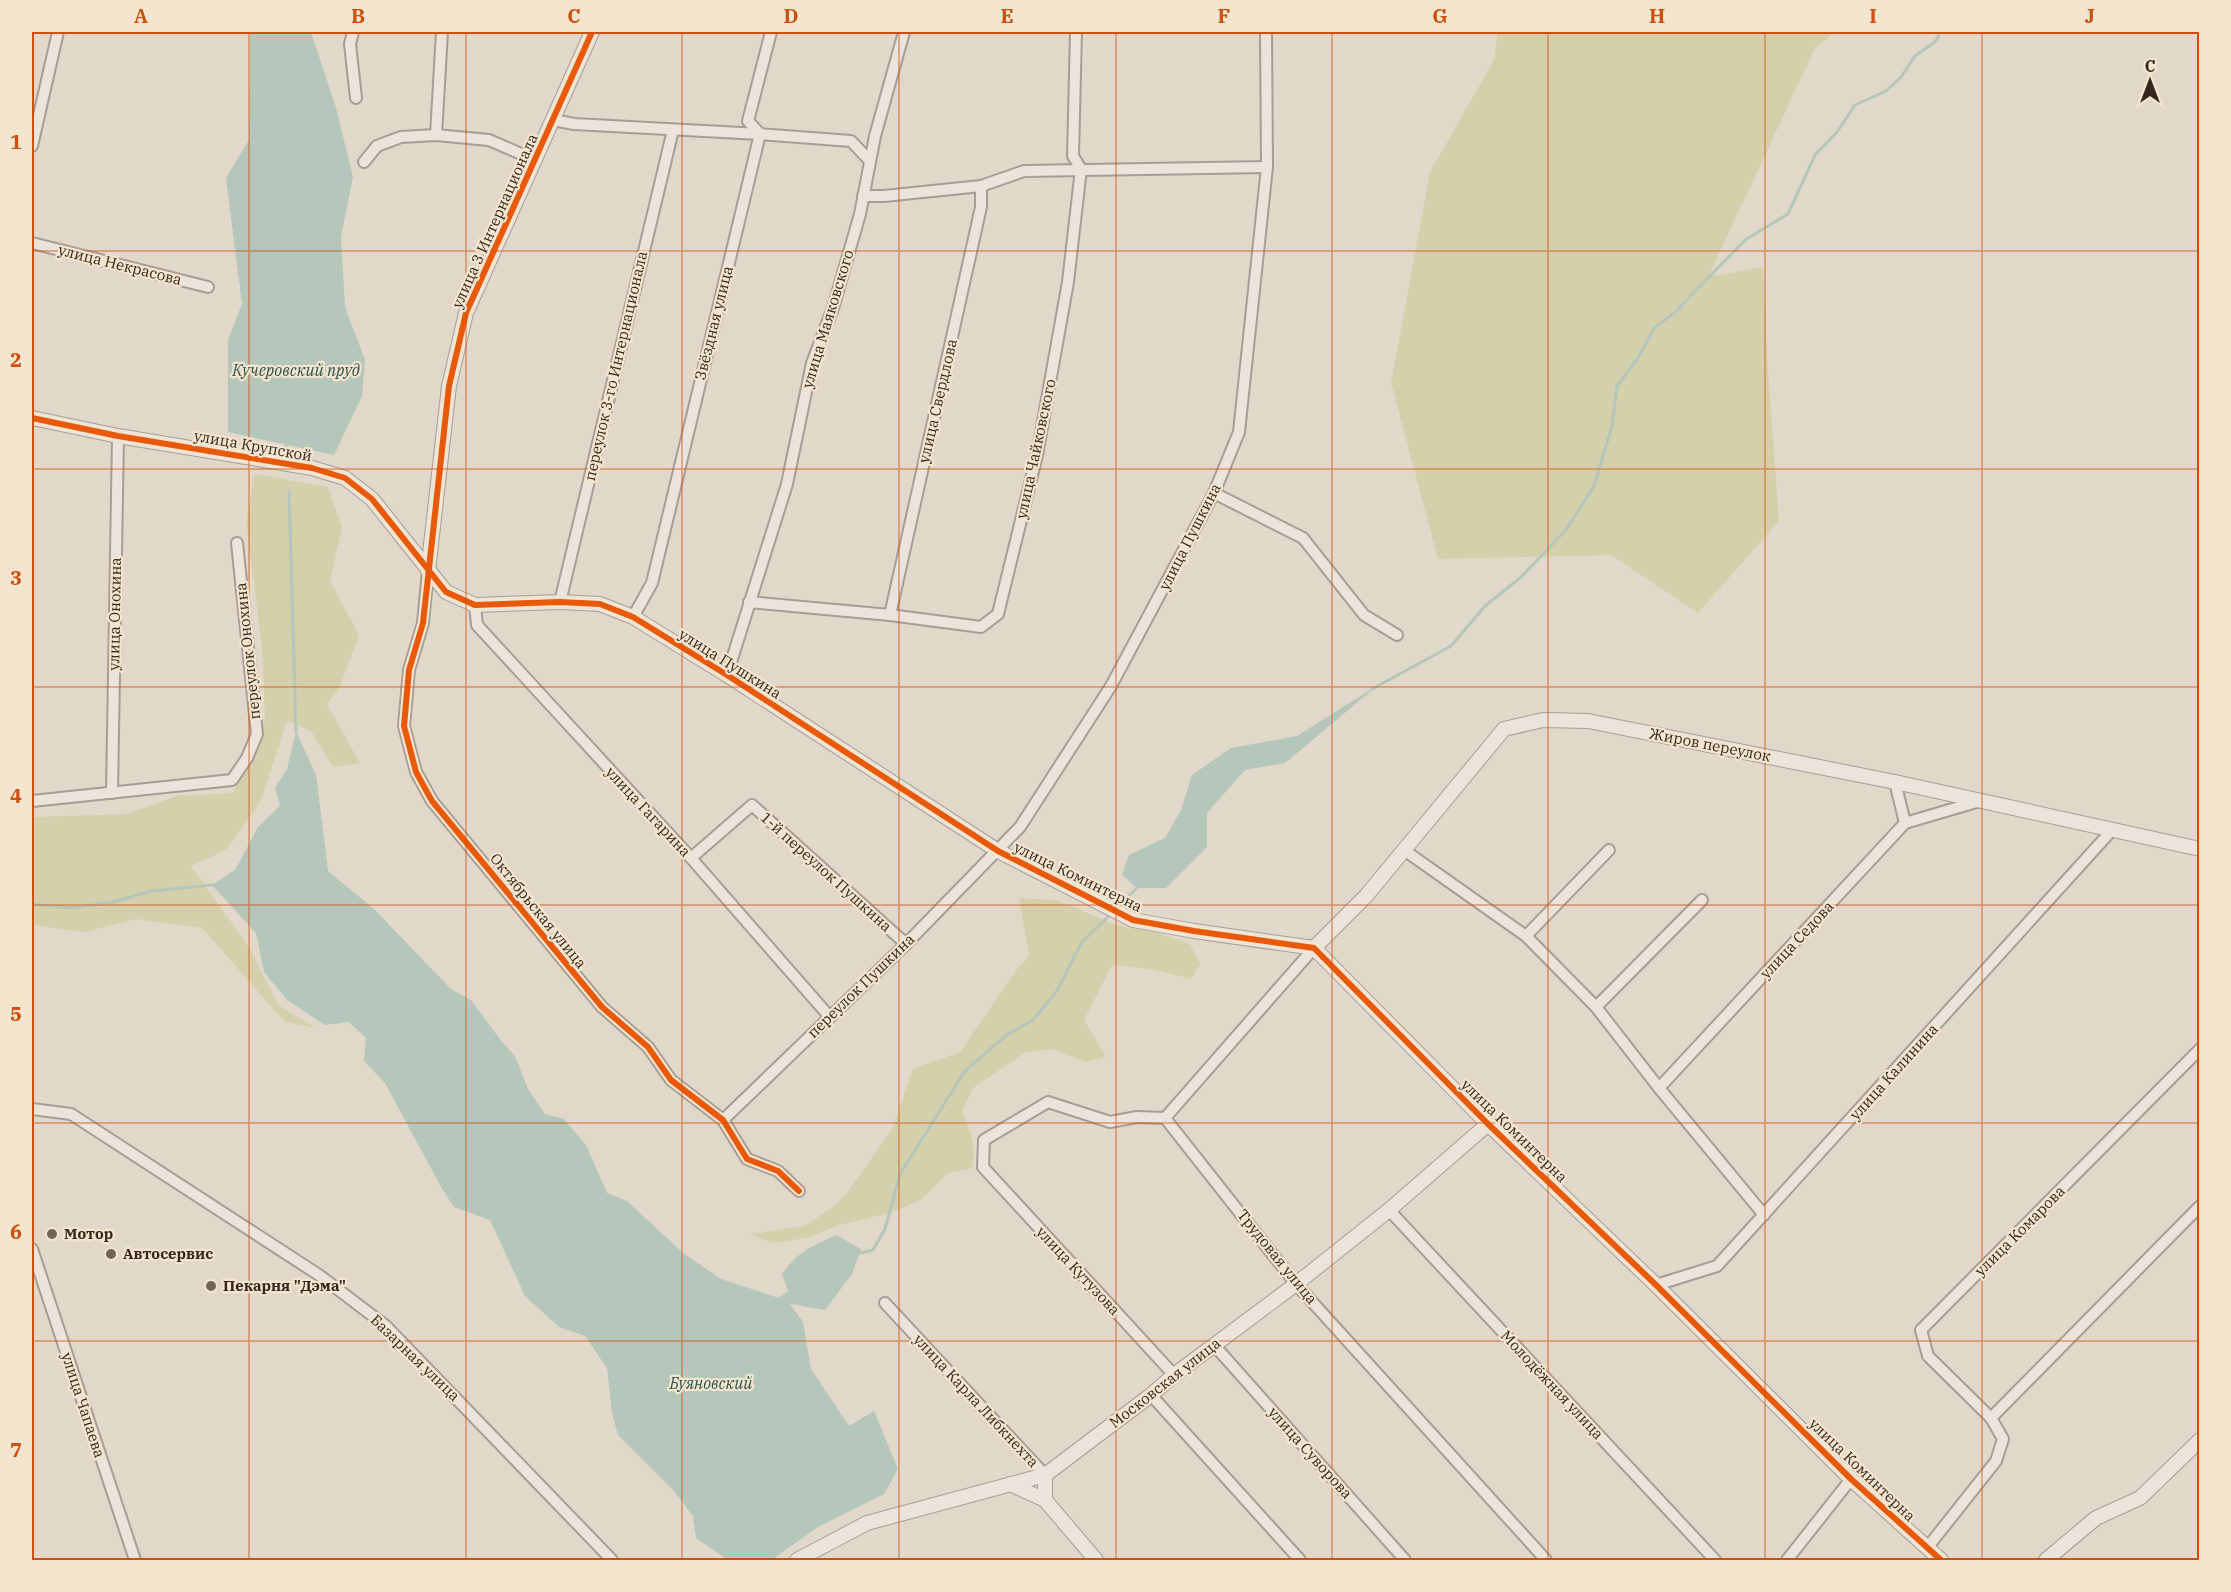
<svg xmlns="http://www.w3.org/2000/svg" width="2231" height="1592" font-family="'IBM Plex Serif',serif">
<rect width="100%" height="100%" fill="#e2d8ca"/>
<g fill="#d5d0ac">
<path d="M 1498,32 L 1835,32 L 1815,48 L 1708,277 L 1763,267 L 1768,370 L 1779,521 L 1698,613 L 1611,555 L 1438,559 L 1391,383 L 1430,172 L 1494,60 Z"/>
<path d="M 255,474 L 328,487 L 342,528 L 330,581 L 359,635 L 339,689 L 327,704 L 360,763 L 333,767 L 311,731 L 287,720 L 261,801 L 226,850 L 191,866 L 250,948 L 278,1005 L 316,1028 L 285,1022 L 202,928 L 136,919 L 84,932 L 32,925 L 32,817 L 127,814 L 177,796 L 233,793 L 265,721 L 262,648 L 246,521 Z"/>
<path d="M 1019,898 L 1057,900 L 1116,925 L 1152,931 L 1190,944 L 1200,964 L 1191,979 L 1150,969 L 1112,965 L 1084,1020 L 1106,1057 L 1086,1062 L 1053,1049 L 1026,1052 L 973,1088 L 962,1111 C 970,1131 977,1146 972,1168 L 948,1173 L 922,1199 L 893,1212 L 836,1226 L 807,1238 L 772,1243 L 750,1234 L 804,1226 L 835,1206 L 849,1190 L 892,1129 L 913,1069 L 960,1052 L 1014,973 L 1029,955 Z"/>
</g>
<g fill="#b5c6ba">
<path d="M 250,32 L 313,32 L 312,35 L 336,108 L 353,177 L 341,237 L 345,307 L 365,360 L 362,396 L 334,455 L 228,432 L 228,340 L 242,304 L 226,178 L 249,140 Z"/>
<path d="M 1378,685 L 1285,763 L 1245,770 L 1207,813 L 1207,847 L 1166,888 L 1137,888 L 1122,875 L 1129,855 L 1165,838 L 1181,810 L 1192,775 L 1231,748 L 1297,736 Z"/>
<path d="M 296,731 L 316,775 L 328,871 L 374,909 L 451,989 L 471,1000 L 502,1042 L 515,1056 L 528,1089 L 545,1114 L 564,1119 L 586,1145 L 607,1193 L 627,1201 L 683,1253 L 721,1279 L 779,1298 L 788,1291 L 782,1274 C 799,1251 810,1247 836,1235 L 861,1249 L 852,1274 L 825,1310 L 790,1304 L 803,1322 L 811,1369 L 849,1426 L 874,1411 L 898,1469 L 884,1494 L 818,1527 L 773,1559 L 728,1560 L 696,1538 L 693,1516 L 673,1490 L 618,1435 L 612,1413 L 607,1368 L 585,1336 L 559,1327 L 525,1296 L 490,1220 L 454,1207 L 441,1187 L 385,1083 L 364,1061 L 366,1038 L 349,1022 L 325,1025 L 287,1000 L 264,972 L 256,933 L 212,885 L 235,870 L 258,827 L 280,806 L 275,788 L 287,769 Z"/>
</g>
<g fill="none" stroke-linecap="round" stroke-linejoin="round">
<g stroke="#b5c6ba" stroke-width="3">
<path d="M 286,444 L 286,451"/>
<path d="M 289,492 L 296,731"/>
<path d="M 1372,689 L 1451,646 L 1485,606 L 1520,578 L 1566,530 L 1594,486 L 1612,426 L 1617,386 L 1638,358 L 1654,328 L 1674,313 L 1745,240 L 1788,214 L 1815,155 L 1837,132 L 1855,105 L 1886,91 L 1901,77 L 1915,56 L 1936,41 L 1940,32"/>
<path d="M 32,904 L 72,908 L 113,902 L 152,891 L 212,885"/>
<path d="M 1116,908 L 1137,888"/>
<path d="M 856,1254 L 873,1250 L 885,1229 L 900,1174 L 965,1071 L 1008,1034 L 1033,1020 L 1056,992 L 1082,942 L 1112,913"/>
</g>
<defs>
<g id="minor">
<path d="M 353,32 L 350,44 L 356,98"/>
<path d="M 553,120 L 574,124 L 760,134 L 851,141 L 870,161"/>
<path d="M 436,135 L 442,32"/>
<path d="M 32,146 L 58,32"/>
<path d="M 364,162 L 377,146 L 401,137 L 436,135 L 489,140 L 535,160"/>
<path d="M 863,196 L 884,196 L 981,186 L 1024,171 L 1267,167"/>
<path d="M 32,243 L 208,287"/>
<path d="M 1214,493 L 1303,538 L 1364,615 L 1397,635"/>
<path d="M 428,571 L 423,623 L 409,670 L 404,726 L 416,772 L 432,801 L 602,1007 L 648,1047 L 671,1080 L 723,1120 L 747,1159 L 778,1171 L 799,1191"/>
<path d="M 560,602 L 673,130"/>
<path d="M 749,602 L 890,615 L 981,627 L 998,614 L 1037,455 L 1068,282 L 1081,169 L 1073,156 L 1076,32"/>
<path d="M 475,605 L 477,625 L 691,858 L 829,1016"/>
<path d="M 890,615 L 981,207 L 981,186"/>
<path d="M 633,617 L 652,583 L 760,134 L 748,121 L 771,32"/>
<path d="M 727,675 L 787,484 L 812,363 L 833,308 L 860,214 L 875,136 L 904,32"/>
<path d="M 112,793 L 118,436"/>
<path d="M 32,801 L 232,780 L 247,758 L 257,734 L 237,543"/>
<path d="M 1905,823 L 1980,801"/>
<path d="M 1404,850 L 1526,936 L 1596,1007 L 1659,1088 L 1764,1215"/>
<path d="M 691,858 L 752,805 L 906,944"/>
<path d="M 1526,936 L 1609,850"/>
<path d="M 1596,1007 L 1702,900"/>
<path d="M 1659,1088 L 1905,823 L 1895,782"/>
<path d="M 32,1109 L 71,1114 L 319,1275 L 386,1326 L 612,1560"/>
<path d="M 1165,1118 L 1296,1284 L 1546,1560"/>
<path d="M 1165,1118 L 1137,1117 L 1110,1122 L 1048,1102 L 984,1140 L 983,1167 L 1174,1375"/>
<path d="M 1165,1118 L 1314,948"/>
<path d="M 723,1120 L 906,944 L 1020,827 L 1111,686 L 1214,493 L 1239,432 L 1267,167 L 1266,32"/>
<path d="M 1389,1210 L 1715,1560"/>
<path d="M 32,1249 L 135,1560"/>
<path d="M 1656,1285 L 1717,1266 L 2113,829"/>
<path d="M 885,1303 L 1045,1475"/>
<path d="M 1214,1345 L 1405,1560"/>
<path d="M 1151,1395 L 1300,1560"/>
<path d="M 1991,1418 L 2200,1206"/>
<path d="M 1927,1548 L 1996,1461 L 2003,1439 L 1991,1418 L 1928,1356 L 1921,1330 L 2200,1049"/>
<path d="M 1787,1560 L 1851,1479"/>
</g>
<g id="tertiary">
<path d="M 32,418 L 118,436 L 312,468 L 345,478 L 372,499 L 446,592 L 475,605 L 560,602 L 600,604 L 633,617 L 727,675 L 998,851 L 1133,920 L 1194,931 L 1314,948 L 1488,1124 L 1656,1285 L 1851,1479 L 1941,1560"/>
<path d="M 428,571 L 449,386 L 466,313 L 592,32"/>
<path d="M 1314,948 L 1366,896 L 1504,729 L 1543,720 L 1588,721 L 1895,782 L 2200,849"/>
<path d="M 1045,1475 L 1045,1500 L 1096,1560"/>
<path d="M 1010,1484 L 1045,1500"/>
<path d="M 797,1560 L 867,1523 L 1045,1475 L 1151,1395 L 1174,1375 L 1296,1284 L 1389,1210 L 1488,1124"/>
<path d="M 2046,1560 L 2096,1518 L 2140,1498 L 2200,1440"/>
</g>
</defs>
<use href="#minor" stroke="#a79d94" stroke-width="14"/>
<use href="#tertiary" stroke="#a79d94" stroke-width="16"/>
<use href="#minor" stroke="#eae4db" stroke-width="10"/>
<use href="#tertiary" stroke="#eae4db" stroke-width="14"/>
<defs>
<g id="cycleway">
<path d="M 592,32 L 466,313 L 449,386 L 423,623 L 409,670 L 404,726 L 416,772 L 432,801 L 602,1007 L 648,1047 L 671,1080 L 723,1120 L 747,1159 L 778,1171 L 799,1191"/>
<path d="M 32,418 L 118,436 L 312,468 L 345,478 L 372,499 L 446,592 L 475,605 L 560,602 L 600,604 L 633,617 L 727,675 L 998,851 L 1133,920 L 1194,931 L 1314,948 L 1488,1124 L 1656,1285 L 1851,1479 L 1941,1560"/>
</g>
</defs>
<use href="#cycleway" stroke="#f4e5cf" stroke-width="10"/>
<use href="#cycleway" stroke="#e8590c" stroke-width="6"/>
</g>
<path fill="none" stroke="#cd510e" stroke-width="1.5" stroke-opacity="0.55" d="M 249,32 L 249,1560M 466,32 L 466,1560M 682,32 L 682,1560M 899,32 L 899,1560M 1116,32 L 1116,1560M 1332,32 L 1332,1560M 1548,32 L 1548,1560M 1765,32 L 1765,1560M 1982,32 L 1982,1560M 32,251 L 2200,251M 32,469 L 2200,469M 32,687 L 2200,687M 32,905 L 2200,905M 32,1123 L 2200,1123M 32,1341 L 2200,1341"/>
<g fill="#726459" stroke="#f4e5cf" stroke-width="2">
<circle cx="52" cy="1234" r="6"/>
<circle cx="111" cy="1254" r="6"/>
<circle cx="211" cy="1286" r="6"/>
</g>
<g text-anchor="middle" stroke-width="4.5" stroke-linejoin="round" paint-order="stroke">
<g font-size="15" fill="#35251c" stroke="#f4e5cf">
<text transform="translate(495 221) rotate(-66)" y="5">улица 3 Интернационала</text>
<text transform="translate(120 265) rotate(14)" y="5">улица Некрасова</text>
<text transform="translate(828 319) rotate(-73)" y="5">улица Маяковского</text>
<text transform="translate(714 323) rotate(-76)" y="5">Звёздная улица</text>
<text transform="translate(616 366) rotate(-77)" y="5">переулок 3-го Интернационала</text>
<text transform="translate(938 401) rotate(-77)" y="5">улица Свердлова</text>
<text transform="translate(253 446) rotate(10)" y="5">улица Крупской</text>
<text transform="translate(1036 449) rotate(-78)" y="5">улица Чайковского</text>
<text transform="translate(1190 537) rotate(-63)" y="5">улица Пушкина</text>
<text transform="translate(115 614) rotate(-89)" y="5">улица Онохина</text>
<text transform="translate(248 651) rotate(-96)" y="5">переулок Онохина</text>
<text transform="translate(730 664) rotate(32)" y="5">улица Пушкина</text>
<text transform="translate(1710 745) rotate(11)" y="5">Жиров переулок</text>
<text transform="translate(648 812) rotate(47)" y="5">улица Гагарина</text>
<text transform="translate(826 872) rotate(42)" y="5">1-й переулок Пушкина</text>
<text transform="translate(1078 877) rotate(26)" y="5">улица Коминтерна</text>
<text transform="translate(538 911) rotate(51)" y="5">Октябрьская улица</text>
<text transform="translate(1797 940) rotate(-47)" y="5">улица Седова</text>
<text transform="translate(861 986) rotate(-44)" y="5">переулок Пушкина</text>
<text transform="translate(1894 1072) rotate(-48)" y="5">улица Калинина</text>
<text transform="translate(1514 1131) rotate(44)" y="5">улица Коминтерна</text>
<text transform="translate(2020 1231) rotate(-45)" y="5">улица Комарова</text>
<text transform="translate(1277 1257) rotate(51)" y="5">Трудовая улица</text>
<text transform="translate(1078 1271) rotate(47)" y="5">улица Кутузова</text>
<text transform="translate(415 1358) rotate(44)" y="5">Базарная улица</text>
<text transform="translate(1165 1383) rotate(-38)" y="5">Московская улица</text>
<text transform="translate(1552 1385) rotate(47)" y="5">Молодёжная улица</text>
<text transform="translate(976 1401) rotate(47)" y="5">улица Карла Либкнехта</text>
<text transform="translate(83 1405) rotate(72)" y="5">улица Чапаева</text>
<text transform="translate(1310 1453) rotate(48)" y="5">улица Суворова</text>
<text transform="translate(1862 1470) rotate(44)" y="5">улица Коминтерна</text>
</g>
<g font-size="15" font-weight="bold" fill="#35251c" stroke="#f4e5cf" text-anchor="start">
<text x="64" y="1239">Мотор</text>
<text x="123" y="1259">Автосервис</text>
<text x="223" y="1291">Пекарня "Дэма"</text>
</g>
<g font-size="16" font-style="italic" fill="#2c544c" stroke="#f4e5cf">
<text x="296" y="376">Кучеровский пруд</text>
<text x="711" y="1389">Буяновский</text>
</g>
</g>
<rect width="2231" height="1592" fill="none" stroke="#f4e5cf" stroke-width="66"/>
<g transform="translate(2150 81)" stroke="#f4e5cf" stroke-width="4.5" paint-order="stroke">
<path d="M0-4.5L10 22L0 15L-10 22Z" fill="#35251c"/>
<text y="-9" font-size="16" font-weight="bold" text-anchor="middle" fill="#35251c">С</text>
</g>
<rect x="33" y="33" width="2165" height="1526" fill="none" stroke="#cd510e" stroke-width="2"/>
<g font-size="20" text-anchor="middle" font-weight="bold" fill="#cd510e">
<text x="141" y="23">A</text>
<text x="358" y="23">B</text>
<text x="574" y="23">C</text>
<text x="791" y="23">D</text>
<text x="1007" y="23">E</text>
<text x="1224" y="23">F</text>
<text x="1440" y="23">G</text>
<text x="1657" y="23">H</text>
<text x="1873" y="23">I</text>
<text x="2090" y="23">J</text>
<text x="16" y="149">1</text>
<text x="16" y="367">2</text>
<text x="16" y="585">3</text>
<text x="16" y="803">4</text>
<text x="16" y="1021">5</text>
<text x="16" y="1239">6</text>
<text x="16" y="1457">7</text>
</g>
</svg>
